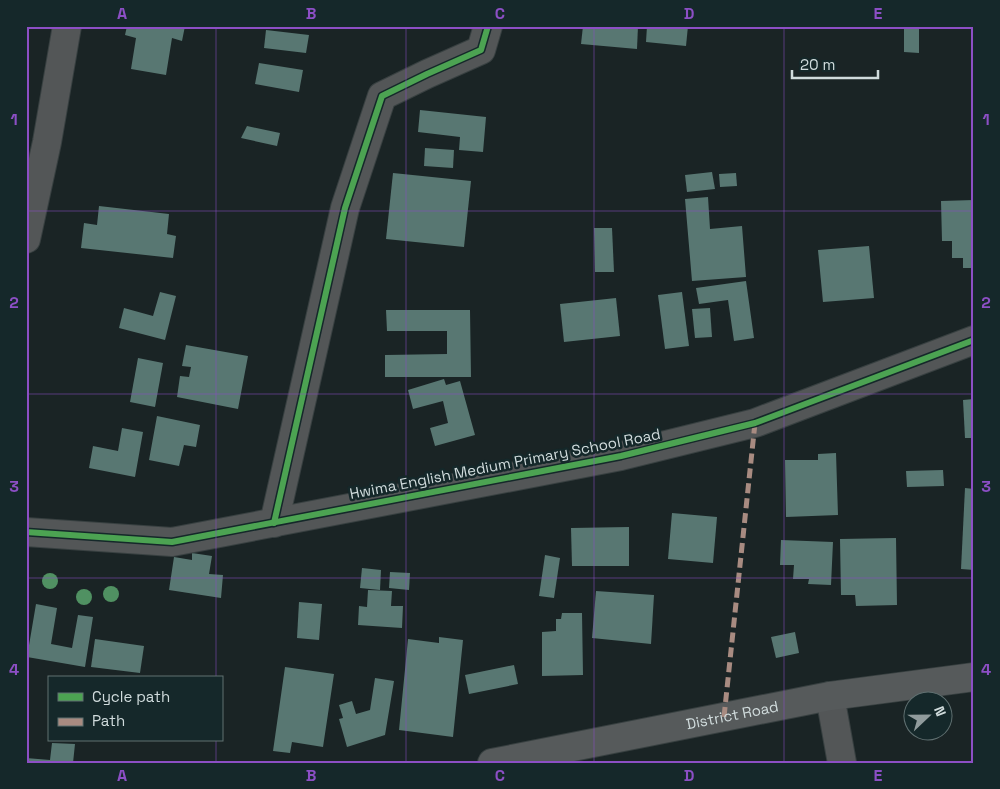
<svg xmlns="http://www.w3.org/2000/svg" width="1000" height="789" font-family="'Space Grotesk',sans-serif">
<rect width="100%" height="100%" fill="#1a2425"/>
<g fill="#587772">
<path d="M 127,26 L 185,26 L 182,41 L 172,38 L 166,75 L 131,69 L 136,38 L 125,35 Z"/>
<path d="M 583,26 L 638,26 L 637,49 L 581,44 Z"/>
<path d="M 647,26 L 688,26 L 686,46 L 646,42 Z"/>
<path d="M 904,26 L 919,26 L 919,53 L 904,52 Z"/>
<path d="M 266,30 L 309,35 L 306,53 L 264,48 Z"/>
<path d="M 259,63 L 303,70 L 299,92 L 255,84 Z"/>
<path d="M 420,110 L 486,117 L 483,152 L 459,150 L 460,137 L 418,132 Z"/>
<path d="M 247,126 L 280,133 L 277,146 L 241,138 Z"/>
<path d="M 425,148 L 454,150 L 453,168 L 424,166 Z"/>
<path d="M 712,172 L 715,189 L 687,192 L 685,175 Z"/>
<path d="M 393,173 L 471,181 L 464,247 L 386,239 Z"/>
<path d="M 736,173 L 737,186 L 720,187 L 719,174 Z"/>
<path d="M 708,197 L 710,229 L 742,226 L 746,277 L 692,281 L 685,199 Z"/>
<path d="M 974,200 L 974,268 L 963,268 L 963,258 L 952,258 L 952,241 L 942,241 L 941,201 Z"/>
<path d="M 99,206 L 169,214 L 167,234 L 176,236 L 173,258 L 81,248 L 84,223 L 97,225 Z"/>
<path d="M 594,228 L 612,228 L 614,272 L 595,272 Z"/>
<path d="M 869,246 L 874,298 L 823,302 L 818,250 Z"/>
<path d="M 746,281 L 754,338 L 734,341 L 728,300 L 699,304 L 696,288 Z"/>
<path d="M 160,292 L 176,296 L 165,340 L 119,328 L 124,308 L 153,316 Z"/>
<path d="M 682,292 L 689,346 L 665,349 L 658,295 Z"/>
<path d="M 616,298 L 620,336 L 564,342 L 560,304 Z"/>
<path d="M 710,308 L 712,337 L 695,338 L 692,309 Z"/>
<path d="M 386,310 L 470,310 L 471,377 L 385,377 L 385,355 L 447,354 L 447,331 L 387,331 Z"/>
<path d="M 186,345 L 248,356 L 238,409 L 177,397 L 180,376 L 189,377 L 191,367 L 182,366 Z"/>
<path d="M 138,358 L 163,363 L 155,407 L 130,402 Z"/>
<path d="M 444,379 L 446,385 L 460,381 L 475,435 L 435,446 L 430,428 L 448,423 L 443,401 L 413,409 L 408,390 Z"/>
<path d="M 974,399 L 974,438 L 965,438 L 963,400 Z"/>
<path d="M 157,416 L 200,425 L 196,447 L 184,445 L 179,466 L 149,460 Z"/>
<path d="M 122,428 L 143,432 L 135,477 L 89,468 L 93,446 L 118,451 Z"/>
<path d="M 836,453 L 838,515 L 786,517 L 785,460 L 818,460 L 818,454 Z"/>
<path d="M 943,470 L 944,486 L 907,487 L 906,471 Z"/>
<path d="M 965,488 L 974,489 L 974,570 L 961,569 Z"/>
<path d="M 672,513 L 717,517 L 713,563 L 668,559 Z"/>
<path d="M 629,527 L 629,566 L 572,566 L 571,528 Z"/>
<path d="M 896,538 L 897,605 L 856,606 L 855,595 L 841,595 L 840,539 Z"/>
<path d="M 781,540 L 833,542 L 831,585 L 808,584 L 809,579 L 793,579 L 794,565 L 780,565 Z"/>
<path d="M 192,553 L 212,556 L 209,574 L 223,575 L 221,598 L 169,590 L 174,557 L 192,560 Z"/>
<path d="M 545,555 L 560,558 L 554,598 L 539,596 Z"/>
<path d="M 362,568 L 381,570 L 380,590 L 360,588 Z"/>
<path d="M 390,572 L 410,573 L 409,590 L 389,588 Z"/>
<path d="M 368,590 L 392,591 L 391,606 L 403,606 L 402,628 L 358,625 L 359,606 L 367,607 Z"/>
<path d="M 596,591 L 654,595 L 651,644 L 592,638 Z"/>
<path d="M 299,602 L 322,604 L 319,640 L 297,638 Z"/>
<path d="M 36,604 L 57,608 L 51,644 L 72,648 L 78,615 L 93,617 L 85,667 L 27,657 Z"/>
<path d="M 562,613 L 582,613 L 583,675 L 542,676 L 542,632 L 556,631 L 556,619 L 561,619 Z"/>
<path d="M 795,632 L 799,653 L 776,658 L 771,637 Z"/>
<path d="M 439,637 L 463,640 L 453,737 L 399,730 L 408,639 L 439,643 Z"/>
<path d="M 95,639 L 144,646 L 140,673 L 91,667 Z"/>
<path d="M 514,665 L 518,684 L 469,694 L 465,675 Z"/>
<path d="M 285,667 L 334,674 L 323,747 L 292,742 L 290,753 L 273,751 Z"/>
<path d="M 375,678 L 394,681 L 385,735 L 347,747 L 339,719 L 343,718 L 339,705 L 352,701 L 356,714 L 370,710 Z"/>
<path d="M 52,743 L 75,744 L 73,763 L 26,763 L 26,758 L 50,760 Z"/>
</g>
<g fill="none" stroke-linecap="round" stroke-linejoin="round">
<defs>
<g id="street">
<path d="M 26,239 L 47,142 L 67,26"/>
<path d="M 274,523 L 345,208 L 382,96 L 427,74 L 481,50 L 488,26"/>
<path d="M 26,532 L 172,542 L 621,456 L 755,423 L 974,340"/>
<path d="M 830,696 L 842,763"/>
</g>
<g id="secondary">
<path id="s1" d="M 492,763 L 830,696 L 974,677"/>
</g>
</defs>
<use href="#street" stroke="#384041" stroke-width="30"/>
<use href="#secondary" stroke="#384041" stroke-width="30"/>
<use href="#street" stroke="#535657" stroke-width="28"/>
<use href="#secondary" stroke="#565a5b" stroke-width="28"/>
<path stroke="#a88b81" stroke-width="5" stroke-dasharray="10 5" stroke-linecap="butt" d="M 724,717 L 755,423"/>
<defs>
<g id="cycleway">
<path d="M 274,523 L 345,208 L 382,96 L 427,74 L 481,50 L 488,26"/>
<path d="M 26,532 L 172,542 L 621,456 L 755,423 L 974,340"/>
</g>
</defs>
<use href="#cycleway" stroke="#15282a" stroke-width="9"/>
<use href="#cycleway" stroke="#4ca352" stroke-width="6"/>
</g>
<g fill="#509162">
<circle cx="50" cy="581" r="8"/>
<circle cx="111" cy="594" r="8"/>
<circle cx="84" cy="597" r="8"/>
</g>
<path fill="none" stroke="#8c4fc5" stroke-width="1" stroke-opacity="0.55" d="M 216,26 L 216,678M 406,26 L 406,763M 594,26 L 594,763M 784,26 L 784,763M 26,211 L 974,211M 26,394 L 974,394M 26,578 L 974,578M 216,740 L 216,763"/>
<g text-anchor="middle" stroke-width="5" stroke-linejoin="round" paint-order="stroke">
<g font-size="15" fill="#d0dbdc" stroke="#15282a">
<text transform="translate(505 464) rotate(-11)" y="5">Hwima English Medium Primary School Road</text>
<text dy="5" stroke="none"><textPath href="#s1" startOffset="245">District Road</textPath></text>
</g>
</g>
<rect width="1000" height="789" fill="none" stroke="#15282a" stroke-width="55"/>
<rect x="48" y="676" width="175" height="65" fill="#15282a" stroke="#607071"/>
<rect x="58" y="693" width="25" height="8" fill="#4ca352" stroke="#607071"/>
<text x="92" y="702" font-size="15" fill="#d0dbdc">Cycle path</text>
<rect x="58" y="718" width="25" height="8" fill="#a88b81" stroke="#607071"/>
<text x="92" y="726" font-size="15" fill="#d0dbdc">Path</text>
<g transform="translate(928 716) rotate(68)"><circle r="24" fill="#15282a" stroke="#607071"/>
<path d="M0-4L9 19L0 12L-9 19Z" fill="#909b9c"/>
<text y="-8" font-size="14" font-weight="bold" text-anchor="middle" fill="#d0dbdc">N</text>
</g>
<path d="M792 70v8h86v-8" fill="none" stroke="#d0dbdc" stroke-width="2.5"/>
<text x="800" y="70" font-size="15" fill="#d0dbdc" stroke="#15282a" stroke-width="4" paint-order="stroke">20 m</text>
<rect x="28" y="28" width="944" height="734" fill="none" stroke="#8c4fc5" stroke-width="2"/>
<g font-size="16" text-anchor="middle" font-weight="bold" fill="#8c4fc5">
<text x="122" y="19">A</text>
<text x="311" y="19">B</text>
<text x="500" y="19">C</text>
<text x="689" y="19">D</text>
<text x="878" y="19">E</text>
<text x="14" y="125">1</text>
<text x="986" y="125">1</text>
<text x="14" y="308">2</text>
<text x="986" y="308">2</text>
<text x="14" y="492">3</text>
<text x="986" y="492">3</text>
<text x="14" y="675">4</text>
<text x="986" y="675">4</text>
<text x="122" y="781">A</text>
<text x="311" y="781">B</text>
<text x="500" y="781">C</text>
<text x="689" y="781">D</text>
<text x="878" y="781">E</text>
</g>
</svg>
